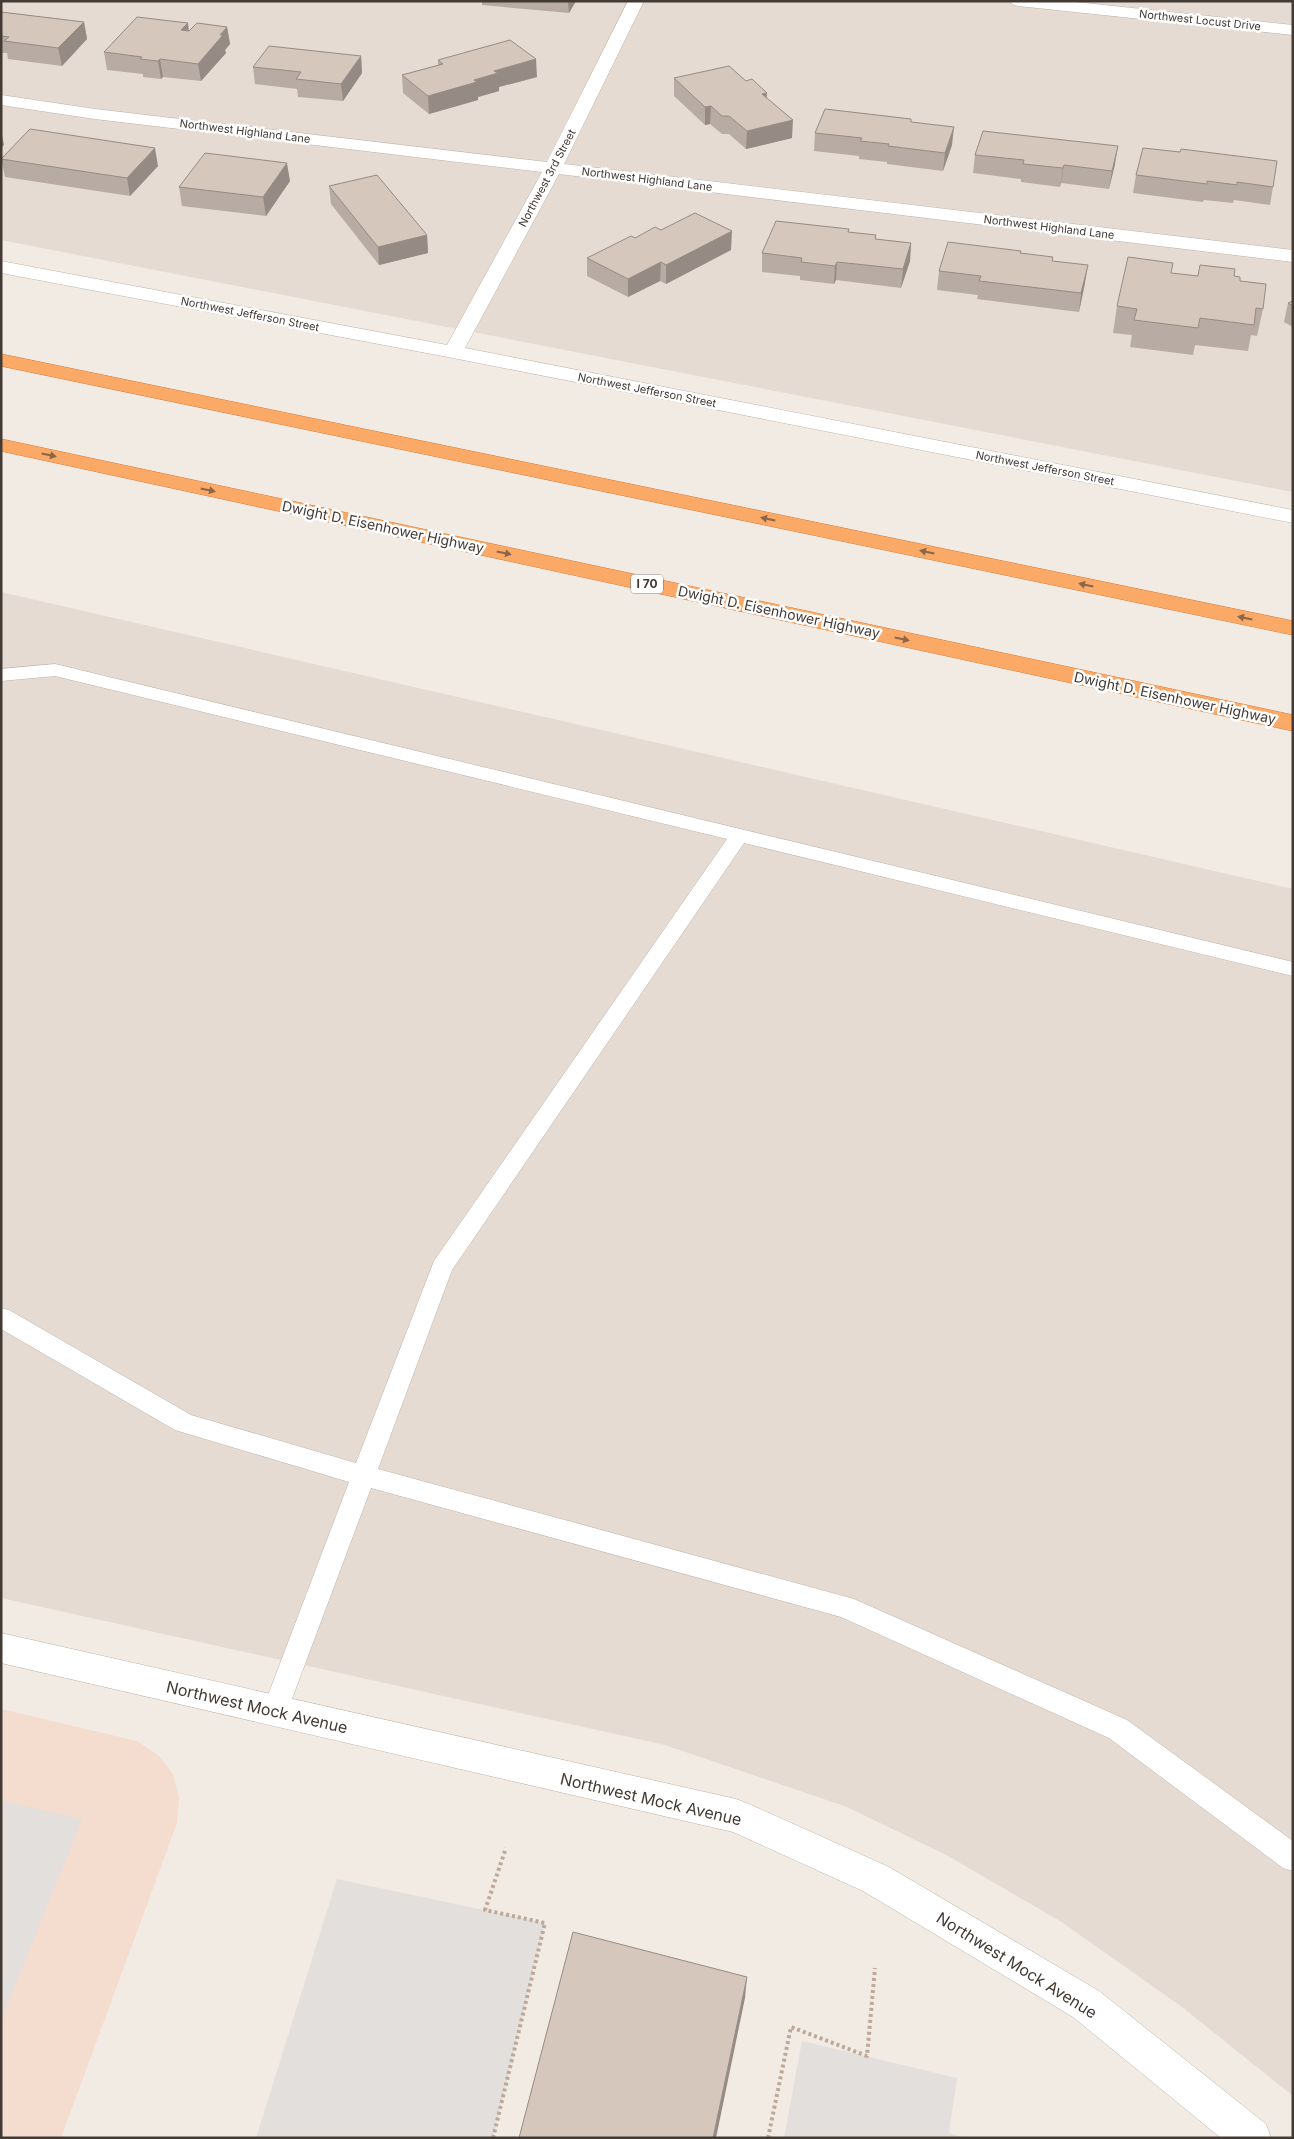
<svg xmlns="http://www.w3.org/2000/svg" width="1294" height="2139" font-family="Inter,sans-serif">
<rect width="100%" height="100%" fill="#f2ebe4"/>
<g fill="#e5dbd2">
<path d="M 1,1 L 1293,1 L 1293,492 L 1,240 Z"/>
<path d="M 1,592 L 1293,889 L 1293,2096 L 1182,2007 L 1060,1921 L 948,1856 L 847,1807 L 665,1745 L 1,1598 Z"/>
</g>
<path fill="#f4dccf" d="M 1,1709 L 137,1741 L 159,1756 L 173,1774 L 179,1798 L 177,1823 L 61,2138 L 1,2138 Z"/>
<g fill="#e2dfdc">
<path d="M 1,1801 L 82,1819 L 1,2020 Z"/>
<path d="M 337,1879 L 545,1923 L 493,2138 L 256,2138 Z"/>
<path d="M 802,2041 L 957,2078 L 949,2133 L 966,2138 L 784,2138 Z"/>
</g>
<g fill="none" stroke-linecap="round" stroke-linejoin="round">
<defs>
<path id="service" d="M 55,664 L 1293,962 L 1293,976 L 744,843 L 452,1270 L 378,1469 L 854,1599 L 1127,1720 L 1293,1841 L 1293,1871 L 1283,1868 L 1109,1738 L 841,1617 L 371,1488 L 284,1720 L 275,1723 L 266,1720 L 262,1711 L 349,1482 L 175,1430 L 1,1329 L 1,1308 L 9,1310 L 191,1415 L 356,1463 L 434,1261 L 727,839 L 55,676 L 1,681 L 1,669 Z"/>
<g id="minor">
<path d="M 628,1 L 644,1 L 564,164 L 1293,250 L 1293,262 L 559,174 L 465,348 L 1293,510 L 1293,523 L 453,358 L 1,273 L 1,261 L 447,345 L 542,172 L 95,119 L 1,105 L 1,95 L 95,109 L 547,162 Z"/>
<path d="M 1010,1 L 1066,1 L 1293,25 L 1293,35 L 1018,6 L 1012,4 Z"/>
<path d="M 1,1633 L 736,1799 L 749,1804 L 889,1867 L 1099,1991 L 1266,2124 L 1271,2138 L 1221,2138 L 1073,2017 L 863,1891 L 733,1832 L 1,1663 Z"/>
</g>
<g id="motorway">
<path d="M 1,354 L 1293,621 L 1293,635 L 1,366 Z"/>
<path d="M 1,439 L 1293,715 L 1293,731 L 1,451 Z"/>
</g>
</defs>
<use href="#service" stroke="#c0b3aa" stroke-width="1"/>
<use href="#minor" stroke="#c0b3aa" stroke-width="1"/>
<use href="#motorway" stroke="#d97a36" stroke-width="1"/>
<g stroke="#bea999" stroke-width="4" stroke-dasharray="3 3" stroke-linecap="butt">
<path d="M 493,2138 L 545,1923 L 485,1910 L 506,1848"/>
<path d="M 768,2138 L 791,2027 L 867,2056 L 875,1968"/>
</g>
<use href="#service" fill="#fff" fill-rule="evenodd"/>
<use href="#minor" fill="#fff" fill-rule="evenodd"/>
<use href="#motorway" fill="#faa966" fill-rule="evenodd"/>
</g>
<g fill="#b8aba3">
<path d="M 482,1 L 576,1 L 569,13 L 482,5 Z"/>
<path d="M 1,12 L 84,22 L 87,39 L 62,66 L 8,59 L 7,53 L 1,53 Z"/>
<path d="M 227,27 L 230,44 L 225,50 L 226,53 L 201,81 L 163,77 L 161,79 L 143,77 L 143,74 L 107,70 L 104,52 L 189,31 Z"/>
<path d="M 361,56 L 362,73 L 343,101 L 298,97 L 297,89 L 255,84 L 253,67 Z"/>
<path d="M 438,60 L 537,77 L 499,87 L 499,91 L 478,97 L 478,100 L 429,114 L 403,93 L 402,75 L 438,65 Z"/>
<path d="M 674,78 L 746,81 L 767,98 L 792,138 L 746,149 L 729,134 L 722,134 L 710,124 L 705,125 L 674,96 Z"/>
<path d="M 911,122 L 952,145 L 943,171 L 887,164 L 887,162 L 859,159 L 859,156 L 814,151 L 815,133 Z"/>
<path d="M 1143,148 L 1273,187 L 1270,205 L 1234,200 L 1233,203 L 1204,200 L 1203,202 L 1133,193 L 1136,175 Z"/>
<path d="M 975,155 L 1115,164 L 1109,189 L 1061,183 L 1060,187 L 1021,182 L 1021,179 L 973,173 Z"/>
<path d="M 1,158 L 158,166 L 130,196 L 5,177 Z"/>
<path d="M 290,181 L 266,216 L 182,206 L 179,187 Z"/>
<path d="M 329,186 L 427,235 L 428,253 L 379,265 L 331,204 Z"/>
<path d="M 661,230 L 731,250 L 666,284 L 660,281 L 628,297 L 587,276 L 587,258 L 635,238 Z"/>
<path d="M 849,232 L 876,239 L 911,243 L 910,261 L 901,288 L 836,280 L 834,284 L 800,280 L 800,276 L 762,272 L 762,253 Z"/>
<path d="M 1021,253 L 1052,261 L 1085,283 L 1079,312 L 977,299 L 978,295 L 937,290 L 939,271 Z"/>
<path d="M 1171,273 L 1198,276 L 1234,276 L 1240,281 L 1263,309 L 1257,336 L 1251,335 L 1248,351 L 1195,345 L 1193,355 L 1130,347 L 1132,335 L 1113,333 L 1117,306 Z"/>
<path d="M 1293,301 L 1293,327 L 1284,322 L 1288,303 Z"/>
</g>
<g fill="#968b84">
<path d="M 568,1 L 576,1 L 569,13 Z"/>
<path d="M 84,22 L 87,39 L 62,66 L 58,48 Z"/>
<path d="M 188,23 L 190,41 L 181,30 Z"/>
<path d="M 227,27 L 230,44 L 225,50 L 226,53 L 201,81 L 198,64 Z"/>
<path d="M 361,56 L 362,73 L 343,101 L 341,84 Z"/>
<path d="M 160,59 L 163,77 L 161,79 L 158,61 Z"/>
<path d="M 536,59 L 537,77 L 499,87 L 499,91 L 478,97 L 478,100 L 429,114 L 428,96 L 474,80 L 494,71 Z"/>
<path d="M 767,93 L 766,110 L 762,94 Z"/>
<path d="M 711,106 L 710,124 L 705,125 L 705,107 Z"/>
<path d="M 793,120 L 792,138 L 746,149 L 747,131 Z"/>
<path d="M 954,127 L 952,145 L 943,171 L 945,153 Z"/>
<path d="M 1,130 L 4,145 L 1,148 Z"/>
<path d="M 1118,146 L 1115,164 L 1109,189 L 1112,171 Z"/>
<path d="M 155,148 L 158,166 L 130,196 L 127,178 Z"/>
<path d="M 287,163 L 290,181 L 266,216 L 263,197 Z"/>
<path d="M 1064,165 L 1061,183 L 1060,187 L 1063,168 Z"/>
<path d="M 732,231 L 731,250 L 666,284 L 666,265 Z"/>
<path d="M 427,235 L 428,253 L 379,265 L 378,247 Z"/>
<path d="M 911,243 L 910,261 L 901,288 L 903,269 Z"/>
<path d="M 661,262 L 660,281 L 628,297 L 628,279 Z"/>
<path d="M 837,262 L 836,280 L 834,284 L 835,266 Z"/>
<path d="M 1088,265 L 1085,283 L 1079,312 L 1081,293 Z"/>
<path d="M 747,1977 L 745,1998 L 716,2138 L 713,2138 Z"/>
</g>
<g fill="#d6c7bd" stroke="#968b84">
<path d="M 1,12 L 84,22 L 58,48 L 4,41 L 9,37 L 1,36 Z"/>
<path d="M 137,17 L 188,23 L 181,30 L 189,31 L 197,23 L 227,27 L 220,35 L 223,35 L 198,64 L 160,59 L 158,61 L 140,59 L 142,57 L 104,52 Z"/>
<path d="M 510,40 L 536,59 L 494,71 L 498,73 L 474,80 L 477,82 L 428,96 L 402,75 L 443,64 L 438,60 Z"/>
<path d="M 269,46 L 361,56 L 341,84 L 296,79 L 301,72 L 253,67 Z"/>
<path d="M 729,66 L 746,81 L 752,79 L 767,93 L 762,94 L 793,120 L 747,131 L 729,116 L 722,116 L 711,106 L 705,107 L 674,78 Z"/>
<path d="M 825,109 L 911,119 L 911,122 L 954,127 L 945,153 L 888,146 L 889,144 L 860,141 L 862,138 L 815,133 Z"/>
<path d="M 30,129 L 155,148 L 127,178 L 1,159 Z"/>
<path d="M 983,131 L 1118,146 L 1112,171 L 1064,165 L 1063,168 L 1023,164 L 1024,160 L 975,155 Z"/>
<path d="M 1143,148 L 1180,152 L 1181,149 L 1277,161 L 1273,187 L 1237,182 L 1237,185 L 1207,181 L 1207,184 L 1136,175 Z"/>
<path d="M 205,153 L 287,163 L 263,197 L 179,187 Z"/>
<path d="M 377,175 L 427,235 L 378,247 L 329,186 Z"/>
<path d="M 695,213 L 732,231 L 666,265 L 661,262 L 628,279 L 587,258 L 631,236 L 635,238 L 655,227 L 661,230 Z"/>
<path d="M 776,221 L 849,229 L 848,232 L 876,235 L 875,239 L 911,243 L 903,269 L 837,262 L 835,266 L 801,262 L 802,258 L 762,253 Z"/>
<path d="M 948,242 L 1021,251 L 1020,253 L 1053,257 L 1052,261 L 1088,265 L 1081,293 L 979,281 L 981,276 L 939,271 Z"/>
<path d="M 1128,257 L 1173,263 L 1171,273 L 1198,276 L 1200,265 L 1235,269 L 1234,276 L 1240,277 L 1240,281 L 1266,284 L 1263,309 L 1256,308 L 1254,325 L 1200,318 L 1198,328 L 1134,320 L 1137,309 L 1117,306 Z"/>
<path d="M 1293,301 L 1293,306 L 1288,303 Z"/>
<path d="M 573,1932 L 747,1977 L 713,2138 L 519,2138 Z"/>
</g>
<defs><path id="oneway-solid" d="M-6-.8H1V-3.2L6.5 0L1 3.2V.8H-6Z" transform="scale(1.25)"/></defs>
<g fill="#8c6648">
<use href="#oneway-solid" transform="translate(49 455) rotate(12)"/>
<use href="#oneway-solid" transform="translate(208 490) rotate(12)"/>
<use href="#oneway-solid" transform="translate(768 519) rotate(-168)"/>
<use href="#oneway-solid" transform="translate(927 552) rotate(-168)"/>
<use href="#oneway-solid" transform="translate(504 553) rotate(12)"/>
<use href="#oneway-solid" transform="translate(1086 585) rotate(-168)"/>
<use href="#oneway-solid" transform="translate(1245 618) rotate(-168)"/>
<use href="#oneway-solid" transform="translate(902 639) rotate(12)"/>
</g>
<g text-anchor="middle" stroke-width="5" stroke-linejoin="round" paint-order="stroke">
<g font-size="11" fill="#433a34" stroke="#fff">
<text transform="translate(1200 20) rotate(6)" y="4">Northwest Locust Drive</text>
<text transform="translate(245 131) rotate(7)" y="4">Northwest Highland Lane</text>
<text transform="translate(547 178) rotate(-62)" y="4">Northwest 3rd Street</text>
<text transform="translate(647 179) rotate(7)" y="4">Northwest Highland Lane</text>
<text transform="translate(1049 227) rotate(7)" y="4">Northwest Highland Lane</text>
<text transform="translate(250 314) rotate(11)" y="4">Northwest Jefferson Street</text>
<text transform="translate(647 390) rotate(11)" y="4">Northwest Jefferson Street</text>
<text transform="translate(1045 468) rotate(11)" y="4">Northwest Jefferson Street</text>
</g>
<rect fill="#fff" stroke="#7b7571" stroke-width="1" x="631" y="574.5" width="32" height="19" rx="4"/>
<g font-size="12" font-weight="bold" fill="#433a34">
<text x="647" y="588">I 70</text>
</g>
<g font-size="14" fill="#433a34" stroke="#fff">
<text transform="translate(383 527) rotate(12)" y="5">Dwight D. Eisenhower Highway</text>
<text transform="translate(779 612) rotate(12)" y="5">Dwight D. Eisenhower Highway</text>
<text transform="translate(1175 698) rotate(12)" y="5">Dwight D. Eisenhower Highway</text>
</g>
<g font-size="16" fill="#433a34" stroke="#fff">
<text transform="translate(257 1707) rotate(13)" y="6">Northwest Mock Avenue</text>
<text transform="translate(651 1799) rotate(13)" y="6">Northwest Mock Avenue</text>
<text transform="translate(1017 1965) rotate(32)" y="6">Northwest Mock Avenue</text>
</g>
</g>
<rect width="1294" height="2139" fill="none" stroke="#433a34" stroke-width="5"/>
</svg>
